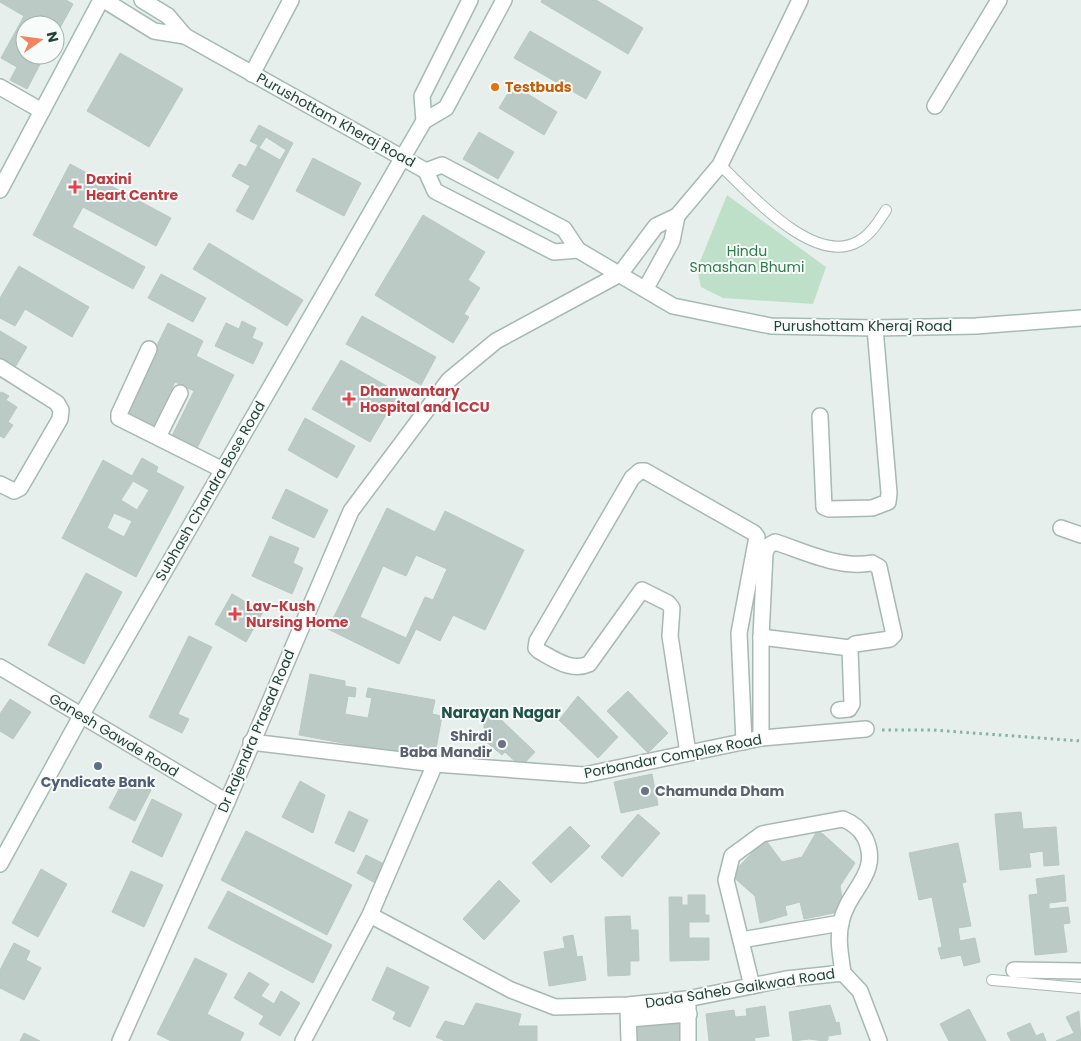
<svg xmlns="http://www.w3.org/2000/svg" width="1081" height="1041" font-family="Poppins,sans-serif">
<rect width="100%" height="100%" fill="#e6efeb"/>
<path fill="#bfe0c8" d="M 727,195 L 826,267 L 813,304 L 723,298 L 701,287 L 697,269 Z"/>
<g fill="#bbcac4" stroke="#b8c9c2" fill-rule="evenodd">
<path d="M 0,0 L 66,0 L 73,4 L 55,37 L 55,25 L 25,25 L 25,55 L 45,55 L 27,89 L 10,80 L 17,67 L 1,58 L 24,16 L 0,2 Z"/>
<path d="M 542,0 L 596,0 L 643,28 L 628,54 L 541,2 Z"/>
<path d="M 530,31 L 601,72 L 586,99 L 514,58 Z"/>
<path d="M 120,53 L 183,89 L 149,147 L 87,111 Z"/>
<path d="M 513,85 L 557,112 L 544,135 L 499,108 Z"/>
<path d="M 259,125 L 293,143 L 253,220 L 236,211 L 250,186 L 232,176 L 239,164 L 246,167 L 258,145 L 250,141 ZM 266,137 L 286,150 L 280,160 L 259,148 Z"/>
<path d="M 479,132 L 514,152 L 498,179 L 463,159 Z"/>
<path d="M 313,158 L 361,183 L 344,216 L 296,191 Z"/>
<path d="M 70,164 L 171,218 L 156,246 L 83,207 L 72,227 L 145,267 L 133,289 L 33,235 Z"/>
<path d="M 423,215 L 485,252 L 468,280 L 480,288 L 464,314 L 469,317 L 453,343 L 375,295 Z"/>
<path d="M 209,243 L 303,300 L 287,326 L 193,269 Z"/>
<path d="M 19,266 L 89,307 L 72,337 L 25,309 L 15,326 L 0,318 L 0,298 Z"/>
<path d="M 161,274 L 206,298 L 193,322 L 148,298 Z"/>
<path d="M 362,316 L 436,357 L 421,385 L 346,344 Z"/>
<path d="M 242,321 L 256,328 L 252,338 L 263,343 L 253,364 L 215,346 L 226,323 L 239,329 Z"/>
<path d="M 168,323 L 203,341 L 196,356 L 234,375 L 196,450 L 171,438 L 194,391 L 175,382 L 151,430 L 122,416 Z"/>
<path d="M 0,331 L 27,347 L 14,369 L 0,360 Z"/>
<path d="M 341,360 L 399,393 L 370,442 L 312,409 Z"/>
<path d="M 2,392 L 9,396 L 6,400 L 17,407 L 8,422 L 13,425 L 4,438 L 0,436 L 0,393 Z"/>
<path d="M 305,418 L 355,446 L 337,478 L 288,450 Z"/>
<path d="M 142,458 L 158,467 L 156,472 L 184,487 L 136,577 L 62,538 L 103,460 L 132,476 ZM 133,481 L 149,490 L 137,510 L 121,500 ZM 114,513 L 132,521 L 124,537 L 107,528 Z"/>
<path d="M 286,489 L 328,510 L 314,538 L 272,518 Z"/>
<path d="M 387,508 L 435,532 L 445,511 L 524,550 L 485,630 L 453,615 L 440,641 L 416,629 L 399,664 L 328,629 ZM 416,555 L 447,569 L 433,600 L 425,597 L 406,638 L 360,617 L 383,566 L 406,576 Z"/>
<path d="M 270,536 L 299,548 L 293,563 L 303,568 L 292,594 L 252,576 Z"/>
<path d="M 86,573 L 122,592 L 84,664 L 48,645 Z"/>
<path d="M 232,594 L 263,612 L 246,642 L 215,624 Z"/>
<path d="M 189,636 L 212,647 L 178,714 L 189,719 L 182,733 L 149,717 Z"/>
<path d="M 310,674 L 345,681 L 345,686 L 356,688 L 355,697 L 348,696 L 345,714 L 368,718 L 372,698 L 366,697 L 368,688 L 435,700 L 432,714 L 442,716 L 434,760 L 299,735 Z"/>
<path d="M 628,691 L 668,733 L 648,753 L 607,711 Z"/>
<path d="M 578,696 L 618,737 L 598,758 L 559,720 Z"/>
<path d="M 10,699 L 31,712 L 13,739 L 0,731 L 0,714 Z"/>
<path d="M 492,711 L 535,752 L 521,767 L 505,752 L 502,755 L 484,740 L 484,720 Z"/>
<path d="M 652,774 L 658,805 L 621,813 L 614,782 Z"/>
<path d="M 126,776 L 151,790 L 135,821 L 109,808 Z"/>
<path d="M 300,781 L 325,795 L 313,833 L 282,817 Z"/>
<path d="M 152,799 L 182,814 L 162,857 L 132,842 Z"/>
<path d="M 349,811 L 368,820 L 354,852 L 335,843 Z"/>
<path d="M 1021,812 L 1023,829 L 1056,827 L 1059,865 L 1044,866 L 1043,851 L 1029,853 L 1031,867 L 1000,870 L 995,814 Z"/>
<path d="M 638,814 L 660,833 L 622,877 L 601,857 Z"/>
<path d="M 570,826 L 590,846 L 551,883 L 532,863 Z"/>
<path d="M 246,831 L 352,885 L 327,935 L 221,880 Z"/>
<path d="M 817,831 L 823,834 L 855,863 L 840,886 L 844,911 L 804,919 L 800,902 L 785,906 L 787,915 L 760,923 L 755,896 L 731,875 L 765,839 L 782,862 L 802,857 Z"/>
<path d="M 958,843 L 966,882 L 962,883 L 971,926 L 958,928 L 960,941 L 975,938 L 980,962 L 964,966 L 961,955 L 941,959 L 938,948 L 942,947 L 932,897 L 919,900 L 909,853 Z"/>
<path d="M 366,855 L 386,865 L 377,884 L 357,873 Z"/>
<path d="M 41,869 L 67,884 L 38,937 L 12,923 Z"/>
<path d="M 131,871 L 163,885 L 144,927 L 112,912 Z"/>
<path d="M 1064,875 L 1066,901 L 1049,903 L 1049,909 L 1068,907 L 1070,923 L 1063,924 L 1067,952 L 1035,955 L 1029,895 L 1038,894 L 1036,879 Z"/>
<path d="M 499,880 L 520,901 L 484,940 L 463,919 Z"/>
<path d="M 228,891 L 332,945 L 313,983 L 208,928 Z"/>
<path d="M 688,895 L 705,895 L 705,915 L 709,915 L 709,922 L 689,922 L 689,938 L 709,938 L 709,960 L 670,961 L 669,897 L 682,897 L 682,905 L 688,905 Z"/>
<path d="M 630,916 L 631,930 L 638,930 L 639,961 L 630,961 L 630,975 L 608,976 L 605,917 Z"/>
<path d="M 573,935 L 577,957 L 582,956 L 586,980 L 549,986 L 544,952 L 565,948 L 563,937 Z"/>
<path d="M 14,943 L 30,951 L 26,960 L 41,968 L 24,1000 L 0,988 L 0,970 Z"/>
<path d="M 195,958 L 227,974 L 207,1014 L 244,1033 L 240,1041 L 171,1041 L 157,1034 Z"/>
<path d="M 387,967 L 429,987 L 410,1027 L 393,1019 L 396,1012 L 372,1000 Z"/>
<path d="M 249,972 L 269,984 L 261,996 L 274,1004 L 281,991 L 300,1003 L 280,1036 L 259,1024 L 264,1016 L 234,998 Z"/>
<path d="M 476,1003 L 521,1014 L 518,1026 L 537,1026 L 537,1041 L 445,1041 L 436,1037 L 445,1021 L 464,1026 Z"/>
<path d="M 830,1005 L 836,1023 L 839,1022 L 841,1034 L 828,1036 L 828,1040 L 824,1041 L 809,1039 L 793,1041 L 789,1012 Z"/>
<path d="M 765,1006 L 769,1036 L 754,1038 L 755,1041 L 709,1041 L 706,1014 L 734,1010 L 735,1017 L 747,1016 L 746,1009 Z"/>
<path d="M 969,1009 L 986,1041 L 949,1041 L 940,1024 Z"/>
<path d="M 1079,1011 L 1081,1041 L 1056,1041 L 1074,1033 L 1066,1017 Z"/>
<path d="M 637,1021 L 686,1022 L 686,1041 L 637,1041 Z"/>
<path d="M 1030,1023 L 1036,1036 L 1043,1033 L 1046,1041 L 1011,1041 L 1007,1033 Z"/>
<path d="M 24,1033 L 40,1041 L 20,1041 Z"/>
</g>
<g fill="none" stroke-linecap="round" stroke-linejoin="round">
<defs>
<g id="lane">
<path d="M 720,165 C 749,192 814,268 859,241 C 871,234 879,221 886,210"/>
<path d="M 992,980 L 1081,988"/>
</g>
<g id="street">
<path d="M 252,74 L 291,0"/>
<path d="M 0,87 L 42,111"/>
<path d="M 935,106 L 999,0"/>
<path d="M 646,288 L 672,241 L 677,216"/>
<path d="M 149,349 L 119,414 L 119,418 L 223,470"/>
<path d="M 0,367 L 57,403 L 61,410 L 60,419 L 20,488 L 14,491 L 0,484"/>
<path d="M 820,416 L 824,507 L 829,509 L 872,508 L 888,502 L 889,493 L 875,328"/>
<path d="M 158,437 L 180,393"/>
<path d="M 1061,528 L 1081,535"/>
<path d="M 761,637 L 850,648"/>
<path d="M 0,667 L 227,802"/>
<path d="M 761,738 L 761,637 L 765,553 L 768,546 L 775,542 C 806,552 840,569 872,563 L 879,567 L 894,635 L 890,639 L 855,644 L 850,648 L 852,704 L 849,709 L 839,710"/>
<path d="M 251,742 L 435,764"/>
<path d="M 688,753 L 670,636 L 672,608 L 668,603 L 642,590 L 589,664 C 571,672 554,659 539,651 L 536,648 L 537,641 L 632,478 L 640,471 L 645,471 L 754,533 L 757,537 L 739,633 L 744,742"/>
<path d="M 370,915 L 511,990 L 555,1007 L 628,1005 L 687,999 L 786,979 L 843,973 L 860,991 L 879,1041"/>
<path d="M 741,940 L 841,923"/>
<path d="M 1014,970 L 1081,971"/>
<path d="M 752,986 L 726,880 L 732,856 L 762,834 L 843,819 C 853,823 860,828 865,838 C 882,874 847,890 841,923 C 837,939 841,957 843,973"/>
<path d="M 688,1006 L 688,1041"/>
<path d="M 628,1010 L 629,1041"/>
<path d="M 629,1019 L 689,1014"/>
<path d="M 120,1041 L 227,802 L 351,511 L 449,380 L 496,341 L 620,274 L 656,226 L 677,216 L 720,165 L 800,0"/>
<path d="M 303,1041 L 370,915 L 435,764 L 584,775 L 761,738 L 866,729"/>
</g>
<g id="secondary">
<path d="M 104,0 L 154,31 L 185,36 L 168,16 L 142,0"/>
<path d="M 185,36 L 426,171 L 435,191 L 554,252 L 578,250 L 673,306 L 771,326 L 875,328 L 976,326 L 1081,318"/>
<path d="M 424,121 L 422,96 L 470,0"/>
<path d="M 426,171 L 442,165 L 564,229 L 578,250"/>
<path d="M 0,190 L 101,0"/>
<path d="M 0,864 L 81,716 L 403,157 L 424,121 L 446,108 L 504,0"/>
</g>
</defs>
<use href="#lane" stroke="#a8b8b2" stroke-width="12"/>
<use href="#street" stroke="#a8b8b2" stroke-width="18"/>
<use href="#secondary" stroke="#a4bbb3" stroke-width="18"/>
<path stroke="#86b3a5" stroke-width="3" stroke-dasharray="2.5 4" stroke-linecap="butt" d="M 882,730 L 933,730 L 1081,741"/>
<use href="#lane" stroke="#fff" stroke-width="10"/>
<use href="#street" stroke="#fff" stroke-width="15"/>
<use href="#secondary" stroke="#fff" stroke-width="15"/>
</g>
<circle fill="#e8710a" stroke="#f7fbf9" stroke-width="2" cx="495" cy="87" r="5"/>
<g fill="#e0444e" stroke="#f7fbf9" stroke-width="2">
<path d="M72.5 179.5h5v5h5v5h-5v5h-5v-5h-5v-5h5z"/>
<path d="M346.5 391.5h5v5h5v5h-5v5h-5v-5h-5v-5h5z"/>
<path d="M232.5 606.5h5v5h5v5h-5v5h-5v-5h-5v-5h5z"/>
</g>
<g fill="#6b7280" stroke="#f7fbf9" stroke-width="2">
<circle cx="502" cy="744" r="5"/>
<circle cx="645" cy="791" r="5"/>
</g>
<circle fill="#5c6f8a" stroke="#f7fbf9" stroke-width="2" cx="98" cy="766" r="5"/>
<g text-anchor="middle" stroke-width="4" stroke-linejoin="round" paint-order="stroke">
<g font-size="14" font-weight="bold" fill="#c56008" stroke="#f7fbf9" text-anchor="start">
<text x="505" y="92">Testbuds</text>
</g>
<g font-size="14" fill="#24423a" stroke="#f7fbf9">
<text transform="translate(336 120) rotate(29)" y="5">Purushottam Kheraj Road</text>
<text x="863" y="331">Purushottam Kheraj Road</text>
<text transform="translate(210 491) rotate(-60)" y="5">Subhash Chandra Bose Road</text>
<text transform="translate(256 731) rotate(-67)" y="5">Dr Rajendra Prasad Road</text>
<text transform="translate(114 735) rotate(31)" y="5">Ganesh Gawde Road</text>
<text transform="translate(673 756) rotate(-11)" y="5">Porbandar Complex Road</text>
<text transform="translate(740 988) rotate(-9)" y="5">Dada Saheb Gaikwad Road</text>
</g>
<g font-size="14" font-weight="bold" fill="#be3a42" stroke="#f7fbf9" text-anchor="start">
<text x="86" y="184">Daxini<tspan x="86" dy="16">Heart Centre</tspan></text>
<text x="360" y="396">Dhanwantary<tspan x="360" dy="16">Hospital and ICCU</tspan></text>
<text x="246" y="611">Lav-Kush<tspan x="246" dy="16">Nursing Home</tspan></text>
</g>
<g font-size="14" fill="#2d7a4b" stroke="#f7fbf9">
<text x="747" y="256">Hindu<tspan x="747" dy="16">Smashan Bhumi</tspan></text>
</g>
<g font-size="14" font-weight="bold" fill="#5b616d" stroke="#f7fbf9" text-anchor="end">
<text x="492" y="741">Shirdi<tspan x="492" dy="16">Baba Mandir</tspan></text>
<text x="655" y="796" text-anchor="start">Chamunda Dham</text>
</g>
<g font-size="14" font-weight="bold" fill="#4e5e75" stroke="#f7fbf9">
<text x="98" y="787">Cyndicate Bank</text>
</g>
<g font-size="15" font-weight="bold" fill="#1f5548" stroke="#f7fbf9">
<text x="501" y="718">Narayan Nagar</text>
</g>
</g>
<g transform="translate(40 40) rotate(76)"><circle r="24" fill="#f7fbf9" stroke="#a3b1ad"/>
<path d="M0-4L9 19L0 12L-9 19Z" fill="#f4845f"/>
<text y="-8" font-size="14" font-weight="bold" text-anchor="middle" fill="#24423a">N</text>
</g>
</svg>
